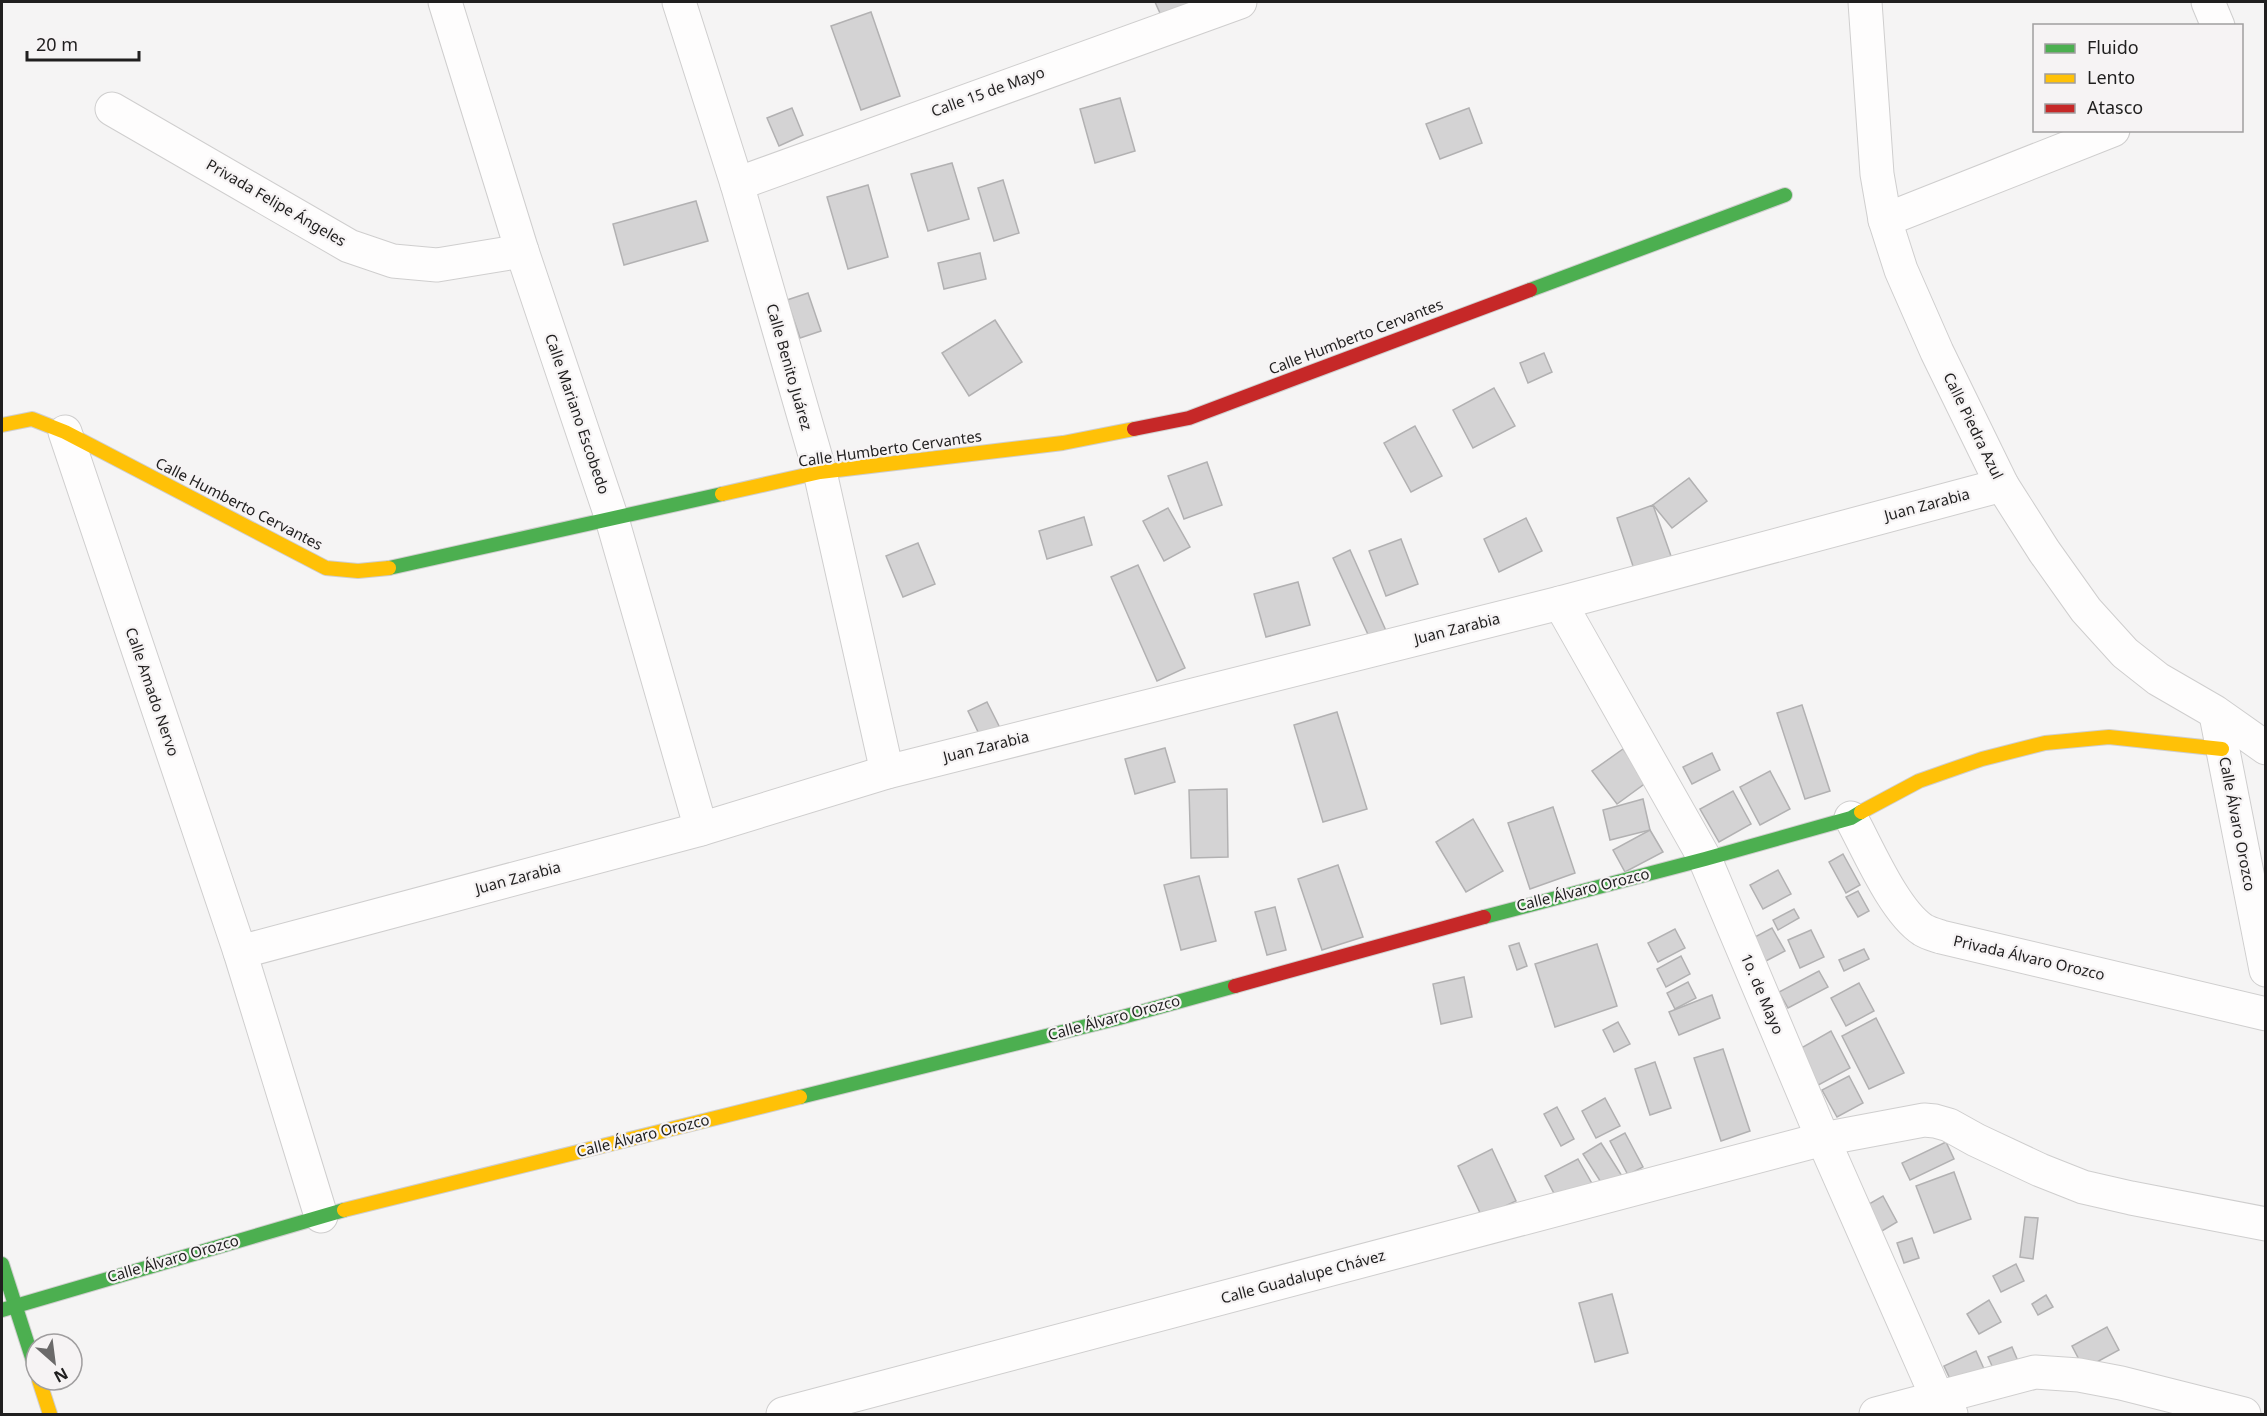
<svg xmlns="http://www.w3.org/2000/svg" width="2267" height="1416" font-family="'Noto Sans',sans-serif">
<rect width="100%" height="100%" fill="#f5f4f4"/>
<g fill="#d4d3d4" stroke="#b2b1b2" stroke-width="1.5">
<path d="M 1155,2 L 1203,2 L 1164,22 Z"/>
<path d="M 871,12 L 900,96 L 861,110 L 831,26 Z"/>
<path d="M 1120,98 L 1135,151 L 1095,163 L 1080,109 Z"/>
<path d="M 792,108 L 803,135 L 779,146 L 767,118 Z"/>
<path d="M 1469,108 L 1482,143 L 1440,159 L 1426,124 Z"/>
<path d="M 952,163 L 969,219 L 928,231 L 911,174 Z"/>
<path d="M 1003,180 L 1019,233 L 994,241 L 978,188 Z"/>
<path d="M 868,185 L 888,257 L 848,269 L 827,197 Z"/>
<path d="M 696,201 L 708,241 L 624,265 L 613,224 Z"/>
<path d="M 980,253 L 986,279 L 944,289 L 938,263 Z"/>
<path d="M 808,293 L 821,331 L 800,338 L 787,300 Z"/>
<path d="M 995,320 L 1022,362 L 969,396 L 942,353 Z"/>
<path d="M 1544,353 L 1552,372 L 1528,383 L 1520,363 Z"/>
<path d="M 1494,388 L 1515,426 L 1473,448 L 1453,410 Z"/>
<path d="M 1415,426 L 1442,476 L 1411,492 L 1384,443 Z"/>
<path d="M 1207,462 L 1222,505 L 1184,519 L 1168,476 Z"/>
<path d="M 1689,478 L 1707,501 L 1672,528 L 1653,505 Z"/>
<path d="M 1653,505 L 1671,556 L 1634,569 L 1617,518 Z"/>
<path d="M 1168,508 L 1190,547 L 1164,561 L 1143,521 Z"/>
<path d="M 1084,517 L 1092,545 L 1047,559 L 1039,531 Z"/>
<path d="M 1526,518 L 1542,551 L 1499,572 L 1484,539 Z"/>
<path d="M 1401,539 L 1418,584 L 1386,596 L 1369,551 Z"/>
<path d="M 918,543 L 935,584 L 903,597 L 886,556 Z"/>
<path d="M 1350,550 L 1387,633 L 1371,641 L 1333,558 Z"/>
<path d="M 1138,565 L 1185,668 L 1157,681 L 1111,577 Z"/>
<path d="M 1298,582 L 1310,625 L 1266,637 L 1254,594 Z"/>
<path d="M 987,702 L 1000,728 L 981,738 L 968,711 Z"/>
<path d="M 1802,705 L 1830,791 L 1805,799 L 1777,713 Z"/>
<path d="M 1337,712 L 1367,809 L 1323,822 L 1294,725 Z"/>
<path d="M 1165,748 L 1175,782 L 1135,794 L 1125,759 Z"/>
<path d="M 1623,749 L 1647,782 L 1617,804 L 1592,771 Z"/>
<path d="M 1712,753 L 1720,770 L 1692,784 L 1683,767 Z"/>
<path d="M 1770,771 L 1790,809 L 1760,825 L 1740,787 Z"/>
<path d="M 1227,789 L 1228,857 L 1191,858 L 1189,790 Z"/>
<path d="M 1733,791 L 1751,824 L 1719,842 L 1700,809 Z"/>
<path d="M 1643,799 L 1650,830 L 1610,840 L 1603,810 Z"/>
<path d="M 1553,807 L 1575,873 L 1530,889 L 1508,823 Z"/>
<path d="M 1473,819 L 1503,871 L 1466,892 L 1436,842 Z"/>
<path d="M 1650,830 L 1663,852 L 1625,872 L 1613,850 Z"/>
<path d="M 1843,854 L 1860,885 L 1846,893 L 1829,862 Z"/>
<path d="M 1338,865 L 1363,937 L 1322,950 L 1298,879 Z"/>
<path d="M 1778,870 L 1791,894 L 1763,909 L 1750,885 Z"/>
<path d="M 1199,876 L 1216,941 L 1181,950 L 1164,885 Z"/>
<path d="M 1858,891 L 1869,911 L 1858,917 L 1846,897 Z"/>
<path d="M 1275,907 L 1286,950 L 1267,955 L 1255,912 Z"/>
<path d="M 1794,909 L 1799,918 L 1778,930 L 1773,920 Z"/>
<path d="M 1772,928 L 1785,951 L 1764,962 L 1751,939 Z"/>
<path d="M 1675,929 L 1685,948 L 1658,962 L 1648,943 Z"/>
<path d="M 1811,930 L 1824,957 L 1800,968 L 1788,940 Z"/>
<path d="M 1519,943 L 1527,966 L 1517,970 L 1509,946 Z"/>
<path d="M 1597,944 L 1617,1006 L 1555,1027 L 1535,964 Z"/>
<path d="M 1864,949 L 1869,959 L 1844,971 L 1839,960 Z"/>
<path d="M 1681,956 L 1690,974 L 1666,987 L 1657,969 Z"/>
<path d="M 1819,971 L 1828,987 L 1788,1008 L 1779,992 Z"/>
<path d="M 1464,977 L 1472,1017 L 1441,1024 L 1433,984 Z"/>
<path d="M 1688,982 L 1696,998 L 1675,1009 L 1667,993 Z"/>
<path d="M 1859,983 L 1874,1011 L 1846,1026 L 1831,998 Z"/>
<path d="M 1712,995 L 1720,1018 L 1679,1035 L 1669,1012 Z"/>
<path d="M 1876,1018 L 1904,1073 L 1869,1089 L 1842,1036 Z"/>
<path d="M 1618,1022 L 1630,1044 L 1614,1052 L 1603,1030 Z"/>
<path d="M 1831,1031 L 1850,1068 L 1811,1089 L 1796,1051 Z"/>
<path d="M 1723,1049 L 1750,1131 L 1721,1141 L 1694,1058 Z"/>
<path d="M 1655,1062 L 1671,1108 L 1650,1115 L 1635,1069 Z"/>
<path d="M 1849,1076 L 1863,1103 L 1837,1117 L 1822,1090 Z"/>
<path d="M 1605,1098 L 1620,1126 L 1596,1138 L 1582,1111 Z"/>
<path d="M 1557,1107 L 1574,1139 L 1561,1146 L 1544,1114 Z"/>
<path d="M 1625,1133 L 1643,1167 L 1628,1175 L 1610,1141 Z"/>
<path d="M 1946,1142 L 1954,1159 L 1910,1180 L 1902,1163 Z"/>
<path d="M 1601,1143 L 1622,1176 L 1604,1187 L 1583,1154 Z"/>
<path d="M 1492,1149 L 1516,1201 L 1482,1217 L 1458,1166 Z"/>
<path d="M 1578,1159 L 1594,1187 L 1560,1205 L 1545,1176 Z"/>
<path d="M 1954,1172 L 1971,1219 L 1934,1233 L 1916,1186 Z"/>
<path d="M 1883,1196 L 1897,1222 L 1877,1234 L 1862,1208 Z"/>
<path d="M 2025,1217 L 2038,1218 L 2033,1259 L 2020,1257 Z"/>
<path d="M 1912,1238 L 1919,1258 L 1904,1263 L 1897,1243 Z"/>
<path d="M 2016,1264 L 2024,1281 L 2001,1292 L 1993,1276 Z"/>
<path d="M 1612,1294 L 1628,1353 L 1595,1362 L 1579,1303 Z"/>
<path d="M 2046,1295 L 2053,1307 L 2038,1315 L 2032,1304 Z"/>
<path d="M 1989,1300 L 2001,1322 L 1979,1334 L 1967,1314 Z"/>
<path d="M 2107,1327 L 2119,1350 L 2084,1369 L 2072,1346 Z"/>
<path d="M 2012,1347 L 2020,1366 L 1997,1377 L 1988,1357 Z"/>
<path d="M 1976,1351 L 1985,1371 L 1953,1385 L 1944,1366 Z"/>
</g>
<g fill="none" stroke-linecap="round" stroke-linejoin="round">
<defs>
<g id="street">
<path d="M 445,2 L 522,251 L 612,519 L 701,829"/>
<path d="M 679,2 L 737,184 L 820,472 L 887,772"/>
<path d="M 1865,2 L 1877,174 L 1885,220 L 1901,270 L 1937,352 L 2002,485 L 2044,551 L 2086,610 L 2125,653 L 2158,679 L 2215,712 L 2266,748"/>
<path d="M 2208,2 L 2218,26"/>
<path d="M 112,109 L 349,246 L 393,261 L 437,265 L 522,251"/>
<path d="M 737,184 L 1240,2"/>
<path d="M 1885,220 L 2113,130"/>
<path d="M 65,432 L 240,952 L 321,1216"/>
<path d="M 1560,603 L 1705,859 L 1823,1139 L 1937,1397 L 1951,1414"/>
<path d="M 2217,720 L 2266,970"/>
<path d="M 1851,818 C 1868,849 1894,911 1923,930 C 1928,933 1935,935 1941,937 L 2266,1014"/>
<path d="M 240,952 L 701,829 L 887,772 L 1560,603 L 2002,485"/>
<path d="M 783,1414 L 1823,1139 L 1924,1120 L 1935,1121 L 1949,1125 L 1976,1140 L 2040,1170 L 2083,1187 L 2131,1198 L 2266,1224"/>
<path d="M 1876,1414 L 2035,1372 L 2079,1375 L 2121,1383 L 2244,1414"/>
</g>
<g id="fast">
<path d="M 1530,290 L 1785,195"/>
<path d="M 389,568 L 722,494"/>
<path d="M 1484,917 L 1705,859 L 1851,818 L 1861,812"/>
<path d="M 800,1097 L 1119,1018 L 1235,986"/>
<path d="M 2,1264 L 36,1370"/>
<path d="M 2,1310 L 344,1210"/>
</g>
<g id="slow">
<path d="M 2,425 L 32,419 L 65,432 L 326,568 L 358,571 L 389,568"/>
<path d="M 722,494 L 820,472 L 1063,443 L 1134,429"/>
<path d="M 1861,812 L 1919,781 L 1982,759 L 2045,743 L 2109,737 L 2222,749"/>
<path d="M 344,1210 L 800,1097"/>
<path d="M 39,1380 L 50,1414"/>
</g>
<g id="jam">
<path d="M 1134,429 L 1189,418 L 1530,290"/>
<path d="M 1235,986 L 1484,917"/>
</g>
</defs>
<use href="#street" stroke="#cfcece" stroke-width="35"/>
<use href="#fast" stroke="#cfcece" stroke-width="16"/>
<use href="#slow" stroke="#cfcece" stroke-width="16"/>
<use href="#jam" stroke="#cfcece" stroke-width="16"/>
<use href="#street" stroke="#fefdfd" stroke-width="33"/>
<use href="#fast" stroke="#4caf50" stroke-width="14"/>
<use href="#slow" stroke="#ffc107" stroke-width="14"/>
<use href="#jam" stroke="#c62828" stroke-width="14"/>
</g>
<g text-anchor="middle" stroke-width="4.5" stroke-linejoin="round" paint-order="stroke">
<g font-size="15" fill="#201f1f" stroke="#f6f3f4">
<text transform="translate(988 92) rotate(-20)" y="5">Calle 15 de Mayo</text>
<text transform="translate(276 203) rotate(30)" y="5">Privada Felipe Ángeles</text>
<text transform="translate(1356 337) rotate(-21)" y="5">Calle Humberto Cervantes</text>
<text transform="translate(789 367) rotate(74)" y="5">Calle Benito Juárez</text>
<text transform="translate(577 414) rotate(71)" y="5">Calle Mariano Escobedo</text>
<text transform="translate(1973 426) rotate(64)" y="5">Calle Piedra Azul</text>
<text transform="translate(890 449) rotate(-8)" y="5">Calle Humberto Cervantes</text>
<text transform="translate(239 504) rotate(27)" y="5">Calle Humberto Cervantes</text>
<text transform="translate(1927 505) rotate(-15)" y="5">Juan Zarabia</text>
<text transform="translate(1457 629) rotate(-14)" y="5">Juan Zarabia</text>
<text transform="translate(152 692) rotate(71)" y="5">Calle Amado Nervo</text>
<text transform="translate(986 747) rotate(-14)" y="5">Juan Zarabia</text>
<text transform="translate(2237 824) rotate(79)" y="5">Calle Álvaro Orozco</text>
<text transform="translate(518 878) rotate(-15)" y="5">Juan Zarabia</text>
<text transform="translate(1583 890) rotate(-14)" y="5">Calle Álvaro Orozco</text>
<text transform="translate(2029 958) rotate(13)" y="5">Privada Álvaro Orozco</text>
<text transform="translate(1762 994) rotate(67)" y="5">1o. de Mayo</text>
<text transform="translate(1114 1018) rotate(-15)" y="5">Calle Álvaro Orozco</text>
<text transform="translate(643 1136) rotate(-14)" y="5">Calle Álvaro Orozco</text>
<text transform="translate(173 1259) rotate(-16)" y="5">Calle Álvaro Orozco</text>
<text transform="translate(1303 1277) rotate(-15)" y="5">Calle Guadalupe Chávez</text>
</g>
</g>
<rect width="2267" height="1416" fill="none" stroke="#201f1f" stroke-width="6"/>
<rect x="2033" y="24" width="210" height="108" fill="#f6f3f4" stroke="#a09e9f" stroke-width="1.5"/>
<rect x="2045" y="44" width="30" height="9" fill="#4caf50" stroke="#a09e9f" stroke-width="1.5"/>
<text x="2087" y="54" font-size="18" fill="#201f1f">Fluido</text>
<rect x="2045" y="74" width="30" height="9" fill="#ffc107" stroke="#a09e9f" stroke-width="1.5"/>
<text x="2087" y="84" font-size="18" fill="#201f1f">Lento</text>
<rect x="2045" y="104" width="30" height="9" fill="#c62828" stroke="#a09e9f" stroke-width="1.5"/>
<text x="2087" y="114" font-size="18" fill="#201f1f">Atasco</text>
<g transform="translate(54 1362) rotate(152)"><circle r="28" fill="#f6f3f4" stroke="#a09e9f" stroke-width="1.5"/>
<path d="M0-4.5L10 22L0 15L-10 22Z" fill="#6b6a6a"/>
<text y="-9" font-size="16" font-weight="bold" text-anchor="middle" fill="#201f1f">N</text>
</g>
<path d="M27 51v9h112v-9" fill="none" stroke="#201f1f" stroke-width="3"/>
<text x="36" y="51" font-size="18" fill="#201f1f" stroke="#f6f3f4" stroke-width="4.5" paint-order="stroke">20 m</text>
</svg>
